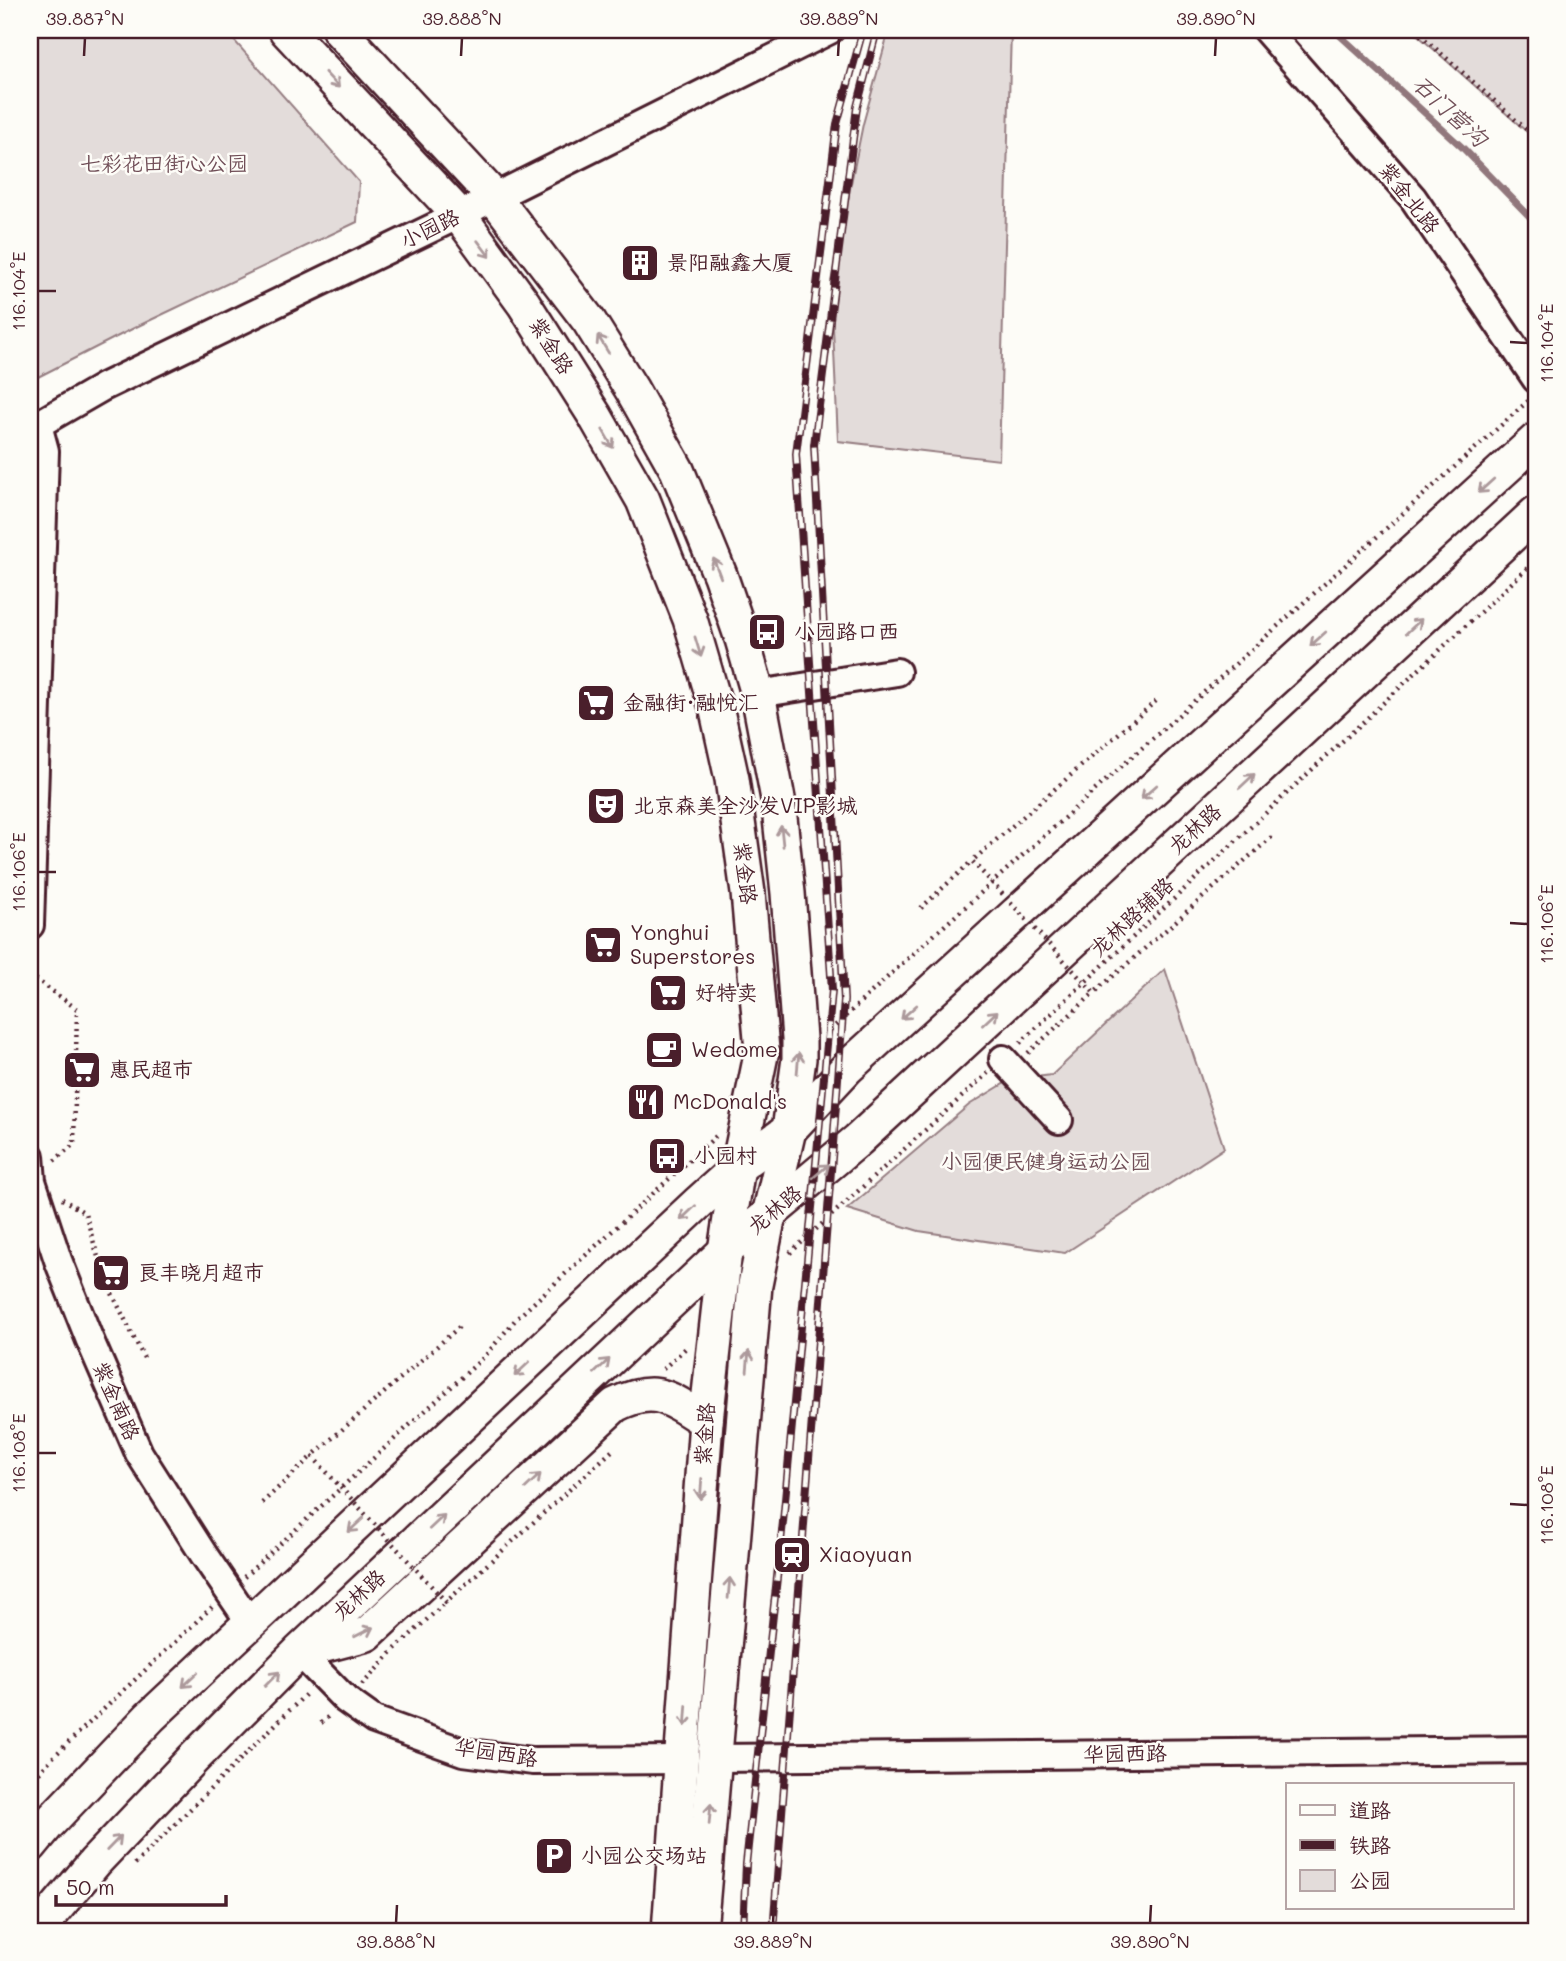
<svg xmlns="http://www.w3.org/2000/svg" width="1566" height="1961" font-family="Mali,'LXGW WenKai TC',sans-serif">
<rect width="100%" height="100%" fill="#fdfcf7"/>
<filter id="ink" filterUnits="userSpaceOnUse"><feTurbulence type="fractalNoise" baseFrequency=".0143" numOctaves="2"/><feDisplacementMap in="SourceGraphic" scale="14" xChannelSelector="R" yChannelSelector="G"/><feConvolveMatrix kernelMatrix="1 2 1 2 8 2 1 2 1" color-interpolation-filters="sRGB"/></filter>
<g filter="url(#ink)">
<g fill="#e3dcda" stroke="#967e82" stroke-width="2">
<path d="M 30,30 L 225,30 L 359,182 L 357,222 L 134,328 L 30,381 Z"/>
<path d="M 889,30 L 1011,30 L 999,460 L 838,441 L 831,282 L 863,124 Z"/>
<path d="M 1412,30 L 1536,30 L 1536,140 Z"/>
<path d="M 1165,969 L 1224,1148 L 1065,1253 L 919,1231 L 847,1209 L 969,1105 L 1010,1080 L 1052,1075 Z"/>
</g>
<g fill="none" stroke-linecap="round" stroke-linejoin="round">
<path stroke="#91777b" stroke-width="7" d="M 1334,30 L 1463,148 L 1536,223"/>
<defs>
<g id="minor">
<path d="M 1266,30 L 1413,198 L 1536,379"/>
<path d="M 30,429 L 103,387 L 459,215 L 830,30"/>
<path d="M 758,694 L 897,672"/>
<path d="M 30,925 L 45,451 L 38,425"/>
<path d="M 1003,1059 L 1059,1120"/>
<path d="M 30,1156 L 32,1181 L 58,1260 L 89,1338 L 139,1453 L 204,1555 L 251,1624"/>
<path d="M 299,1652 L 346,1700 L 374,1720 L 463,1752 L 533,1761 L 683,1760"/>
<path d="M 715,1758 L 1536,1750"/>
</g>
<g id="major">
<path d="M 286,30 L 459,215 L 524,304 L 595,416 L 643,500 L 690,619 L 717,711 L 732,779 L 748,893 L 762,1050 L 738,1167 L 725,1251 L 706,1421 L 669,1931"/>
<path d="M 339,30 L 494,197 L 589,321 L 632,390 L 677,470 L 720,575 L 742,639 L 758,694 L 778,799 L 788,893 L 799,1039 L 799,1059 L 789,1130 L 769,1215 L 755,1285 L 700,1931"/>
<path d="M 302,1651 L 367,1634 L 615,1405 C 657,1384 670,1399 706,1421"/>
<path d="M 30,1846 L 49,1823 L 150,1717 L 698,1203 L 738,1167 L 789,1130 L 847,1068 L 1536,440"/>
<path d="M 37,1931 L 95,1862 L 193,1759 L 299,1652 L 725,1251 L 858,1140 L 1536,513"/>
</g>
</defs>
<use href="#minor" stroke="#4a1f2b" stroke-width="32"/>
<use href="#major" stroke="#4a1f2b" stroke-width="38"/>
<g stroke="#4a1f2b" stroke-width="4.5" stroke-dasharray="2 5" stroke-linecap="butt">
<path d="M 1415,30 L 1536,138"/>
<path d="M 921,908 L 972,861"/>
<path d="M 30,975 L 77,1009 L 74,1144 L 54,1161"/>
<path d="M 825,1035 L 904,962 L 1528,401"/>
<path d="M 1020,1043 L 1536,560"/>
<path d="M 1028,1053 L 1094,993"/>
<path d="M 62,1199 L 85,1213 L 104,1277 L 145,1360"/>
<path d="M 790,1253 L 988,1073"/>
<path d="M 663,1369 L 688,1346"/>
<path d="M 262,1503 L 312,1456"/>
<path d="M 244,1577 L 485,1356 L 516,1319 L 716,1136"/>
<path d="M 362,1685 L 395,1649 L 446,1602"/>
<path d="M 321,1723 L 330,1715"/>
<path d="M 30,1784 L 51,1759 L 212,1607"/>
<path d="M 135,1864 L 307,1693"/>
</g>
<use href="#minor" stroke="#fdfcf7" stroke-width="26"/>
<use href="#major" stroke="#fdfcf7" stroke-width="33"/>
<defs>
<g id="rail">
<path d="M 743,1931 L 746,1864 L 783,1522 L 832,990 L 796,454 L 837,124 L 863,30"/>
<path d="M 773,1931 L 844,1000 L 814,445 L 857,107 L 877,30"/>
</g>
</defs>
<use href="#rail" stroke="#4a1f2b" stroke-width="8"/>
<use href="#rail" stroke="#fdfcf7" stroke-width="5" stroke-dasharray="16" stroke-linecap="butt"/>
<g stroke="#4a1f2b" stroke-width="4.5" stroke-dasharray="2 5" stroke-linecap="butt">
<path d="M 1156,701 L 972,861 L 1094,993 L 1275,834"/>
<path d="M 459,1327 L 312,1456 L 446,1602 L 614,1449"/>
</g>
</g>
<defs><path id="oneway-shaft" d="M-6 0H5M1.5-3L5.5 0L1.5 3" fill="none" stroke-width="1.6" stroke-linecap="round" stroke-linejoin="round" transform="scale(1.75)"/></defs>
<g stroke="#ac999b">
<use href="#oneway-shaft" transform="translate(332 80) rotate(47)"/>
<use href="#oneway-shaft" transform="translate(484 249) rotate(53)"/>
<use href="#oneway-shaft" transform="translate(603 344) rotate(-122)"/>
<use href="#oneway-shaft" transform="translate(608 439) rotate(60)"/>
<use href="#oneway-shaft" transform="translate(1486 486) rotate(138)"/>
<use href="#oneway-shaft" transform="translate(717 568) rotate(-111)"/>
<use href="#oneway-shaft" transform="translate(1414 626) rotate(-43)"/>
<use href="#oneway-shaft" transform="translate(1318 639) rotate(138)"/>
<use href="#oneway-shaft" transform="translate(698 647) rotate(73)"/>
<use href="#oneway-shaft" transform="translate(1247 781) rotate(-43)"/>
<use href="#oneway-shaft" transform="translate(1149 792) rotate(138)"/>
<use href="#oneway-shaft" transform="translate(782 836) rotate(-96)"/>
<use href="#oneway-shaft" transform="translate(909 1012) rotate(138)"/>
<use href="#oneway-shaft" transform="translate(990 1018) rotate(-43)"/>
<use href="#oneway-shaft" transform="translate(798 1063) rotate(-85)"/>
<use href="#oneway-shaft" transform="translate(821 1171) rotate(-40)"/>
<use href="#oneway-shaft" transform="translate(688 1213) rotate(136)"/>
<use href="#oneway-shaft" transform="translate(748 1361) rotate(-85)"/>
<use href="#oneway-shaft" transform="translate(602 1366) rotate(-43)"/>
<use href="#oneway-shaft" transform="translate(522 1369) rotate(137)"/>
<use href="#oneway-shaft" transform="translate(533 1481) rotate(-43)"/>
<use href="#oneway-shaft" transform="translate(701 1489) rotate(94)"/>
<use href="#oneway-shaft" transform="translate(437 1522) rotate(-43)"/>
<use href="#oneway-shaft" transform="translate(356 1525) rotate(137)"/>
<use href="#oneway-shaft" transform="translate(729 1588) rotate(-85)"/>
<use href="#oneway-shaft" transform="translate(364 1632) rotate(-27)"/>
<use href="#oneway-shaft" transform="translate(272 1679) rotate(-45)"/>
<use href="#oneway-shaft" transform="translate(190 1680) rotate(137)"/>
<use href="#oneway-shaft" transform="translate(686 1716) rotate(94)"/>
<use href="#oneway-shaft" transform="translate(710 1814) rotate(-85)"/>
<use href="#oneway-shaft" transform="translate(114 1843) rotate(-46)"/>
</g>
</g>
<path fill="none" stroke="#4a1f2b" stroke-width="2.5" d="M 84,56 L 85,38M 461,56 L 462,38M 838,56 L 839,38M 1215,56 L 1216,38M 38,291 L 56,291M 1510,342 L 1528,343M 38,872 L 56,872M 1510,923 L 1528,924M 38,1453 L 56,1453M 1510,1504 L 1528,1505M 396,1923 L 397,1905M 773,1923 L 774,1905M 1150,1923 L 1151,1905"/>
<defs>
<symbol id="building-square" viewBox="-11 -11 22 22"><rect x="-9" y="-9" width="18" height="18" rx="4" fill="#4a1f2b" stroke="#fdfcf7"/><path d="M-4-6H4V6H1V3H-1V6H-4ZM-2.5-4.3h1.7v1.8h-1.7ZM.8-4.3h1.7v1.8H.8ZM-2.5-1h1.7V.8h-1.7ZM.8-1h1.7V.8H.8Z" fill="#fff"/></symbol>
<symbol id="bus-square" viewBox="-11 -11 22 22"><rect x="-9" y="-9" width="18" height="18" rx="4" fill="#4a1f2b" stroke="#fdfcf7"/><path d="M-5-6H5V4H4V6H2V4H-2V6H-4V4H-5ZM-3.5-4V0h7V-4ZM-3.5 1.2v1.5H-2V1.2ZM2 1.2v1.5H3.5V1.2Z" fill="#fff"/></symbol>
<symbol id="supermarket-square" viewBox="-11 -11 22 22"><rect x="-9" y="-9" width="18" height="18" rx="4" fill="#4a1f2b" stroke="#fdfcf7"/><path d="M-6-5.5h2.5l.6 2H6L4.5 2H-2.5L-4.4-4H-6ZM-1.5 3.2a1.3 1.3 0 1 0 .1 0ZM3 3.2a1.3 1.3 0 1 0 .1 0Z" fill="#fff"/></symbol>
<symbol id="theatre-square" viewBox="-11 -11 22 22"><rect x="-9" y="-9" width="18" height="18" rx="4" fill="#4a1f2b" stroke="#fdfcf7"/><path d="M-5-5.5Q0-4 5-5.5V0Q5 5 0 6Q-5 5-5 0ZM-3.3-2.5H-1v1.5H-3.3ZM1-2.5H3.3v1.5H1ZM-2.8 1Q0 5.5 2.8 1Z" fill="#fff"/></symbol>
<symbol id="cafe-square" viewBox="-11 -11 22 22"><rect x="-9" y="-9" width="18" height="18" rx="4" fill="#4a1f2b" stroke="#fdfcf7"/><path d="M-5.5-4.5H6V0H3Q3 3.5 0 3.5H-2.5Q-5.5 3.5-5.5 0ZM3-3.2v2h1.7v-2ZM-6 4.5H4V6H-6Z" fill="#fff"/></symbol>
<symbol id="restaurant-square" viewBox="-11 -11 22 22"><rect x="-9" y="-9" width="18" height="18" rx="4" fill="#4a1f2b" stroke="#fdfcf7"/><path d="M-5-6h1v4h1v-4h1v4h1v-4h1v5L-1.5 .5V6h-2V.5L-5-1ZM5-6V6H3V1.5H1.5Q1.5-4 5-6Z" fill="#fff"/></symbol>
<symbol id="station-square" viewBox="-11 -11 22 22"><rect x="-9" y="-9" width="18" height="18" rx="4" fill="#4a1f2b" stroke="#fdfcf7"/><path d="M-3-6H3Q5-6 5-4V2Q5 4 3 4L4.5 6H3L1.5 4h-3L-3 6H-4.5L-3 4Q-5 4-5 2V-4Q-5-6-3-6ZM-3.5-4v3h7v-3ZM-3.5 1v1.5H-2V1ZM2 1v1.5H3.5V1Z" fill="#fff"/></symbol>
<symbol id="parking-square" viewBox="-11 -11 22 22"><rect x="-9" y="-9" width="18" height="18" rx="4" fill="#4a1f2b" stroke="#fdfcf7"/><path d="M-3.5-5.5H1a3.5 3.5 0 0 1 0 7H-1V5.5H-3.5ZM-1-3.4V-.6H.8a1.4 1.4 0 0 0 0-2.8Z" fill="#fff"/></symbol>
</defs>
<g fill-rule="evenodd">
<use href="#building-square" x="618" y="241" width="44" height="44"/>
<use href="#bus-square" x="745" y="610" width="44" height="44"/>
<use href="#supermarket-square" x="574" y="681" width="44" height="44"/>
<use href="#theatre-square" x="584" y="784" width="44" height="44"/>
<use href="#supermarket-square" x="581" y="923" width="44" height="44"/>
<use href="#supermarket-square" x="646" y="971" width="44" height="44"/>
<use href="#cafe-square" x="642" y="1028" width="44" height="44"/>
<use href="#supermarket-square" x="60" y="1048" width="44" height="44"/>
<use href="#restaurant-square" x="624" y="1080" width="44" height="44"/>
<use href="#bus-square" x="645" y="1134" width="44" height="44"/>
<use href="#supermarket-square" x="89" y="1251" width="44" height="44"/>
<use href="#station-square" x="770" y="1533" width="44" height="44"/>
<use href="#parking-square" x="532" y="1834" width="44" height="44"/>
</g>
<g text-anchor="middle" stroke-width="5" stroke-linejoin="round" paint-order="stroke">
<g font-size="21" fill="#704e57" stroke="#fdfcf7">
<text x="164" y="171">七彩花田街心公园</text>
<text x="1046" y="1169">小园便民健身运动公园</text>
</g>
<g font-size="21" fill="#4a1f2b" stroke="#fdfcf7">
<text transform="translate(1409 198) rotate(52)" y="7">紫金北路</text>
<text transform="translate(430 229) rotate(-26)" y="7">小园路</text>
<text transform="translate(551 346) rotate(58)" y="7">紫金路</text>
<text transform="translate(1195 829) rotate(-43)" y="7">龙林路</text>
<text transform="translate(745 873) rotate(83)" y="7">紫金路</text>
<text transform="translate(1132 917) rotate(-43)" y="7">龙林路辅路</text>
<text transform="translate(775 1210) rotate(-40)" y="7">龙林路</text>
<text transform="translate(116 1401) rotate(66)" y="7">紫金南路</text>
<text transform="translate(705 1434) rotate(-86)" y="7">紫金路</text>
<text transform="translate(359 1595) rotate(-43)" y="7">龙林路</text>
<text transform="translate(496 1753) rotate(9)" y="7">华园西路</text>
<text transform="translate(1125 1754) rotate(-1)" y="7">华园西路</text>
</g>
<g font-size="21" fill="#4a1f2b" stroke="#fdfcf7" text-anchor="start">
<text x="667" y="270">景阳融鑫大厦</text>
<text x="794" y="639">小园路口西</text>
<text x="623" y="710">金融街·融悦汇</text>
<text x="633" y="813">北京森美全沙发VIP影城</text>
<text x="630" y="940">Yonghui<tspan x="630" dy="24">Superstores</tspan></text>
<text x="695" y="1000">好特卖</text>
<text x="691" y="1057">Wedome</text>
<text x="109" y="1077">惠民超市</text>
<text x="673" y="1109">McDonald's</text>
<text x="694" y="1163">小园村</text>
<text x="138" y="1280">良丰晓月超市</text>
<text x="819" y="1562">Xiaoyuan</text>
<text x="581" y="1863">小园公交场站</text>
</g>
<g font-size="23" font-style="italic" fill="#73525a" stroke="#fdfcf7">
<text transform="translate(1450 111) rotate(43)" y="8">石门营沟</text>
</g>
</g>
<rect width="1566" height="1961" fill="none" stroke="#fdfcf7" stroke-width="77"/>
<rect x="1286" y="1783" width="228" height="126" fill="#fdfcf7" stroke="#b5a4a5" stroke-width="2"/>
<rect x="1300" y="1805" width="35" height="10" fill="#fdfcf7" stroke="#b5a4a5" stroke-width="2"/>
<text x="1349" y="1818" font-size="21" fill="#4a1f2b">道路</text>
<rect x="1300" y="1840" width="35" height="10" fill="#4a1f2b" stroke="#b5a4a5" stroke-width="2"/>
<text x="1349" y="1853" font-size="21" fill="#4a1f2b">铁路</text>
<rect x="1300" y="1870" width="35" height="21" fill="#e3dcda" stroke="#b5a4a5" stroke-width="2"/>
<text x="1349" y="1888" font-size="21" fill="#4a1f2b">公园</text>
<path d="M56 1895v10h170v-10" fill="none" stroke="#4a1f2b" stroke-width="3.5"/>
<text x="66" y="1895" font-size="21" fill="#4a1f2b" stroke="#fdfcf7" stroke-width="5" paint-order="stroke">50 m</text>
<rect x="38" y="38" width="1490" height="1885" fill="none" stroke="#4a1f2b" stroke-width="2.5"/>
<g font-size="18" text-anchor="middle" fill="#4a1f2b">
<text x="85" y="25">39.887°N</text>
<text x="462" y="25">39.888°N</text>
<text x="839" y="25">39.889°N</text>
<text x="1216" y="25">39.890°N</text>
<text transform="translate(19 291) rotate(-90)" y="6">116.104°E</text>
<text transform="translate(1547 343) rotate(-90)" y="6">116.104°E</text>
<text transform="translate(19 872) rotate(-90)" y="6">116.106°E</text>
<text transform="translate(1547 924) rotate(-90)" y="6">116.106°E</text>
<text transform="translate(19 1453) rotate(-90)" y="6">116.108°E</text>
<text transform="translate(1547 1505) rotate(-90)" y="6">116.108°E</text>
<text x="396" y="1948">39.888°N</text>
<text x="773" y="1948">39.889°N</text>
<text x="1150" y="1948">39.890°N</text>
</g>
</svg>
